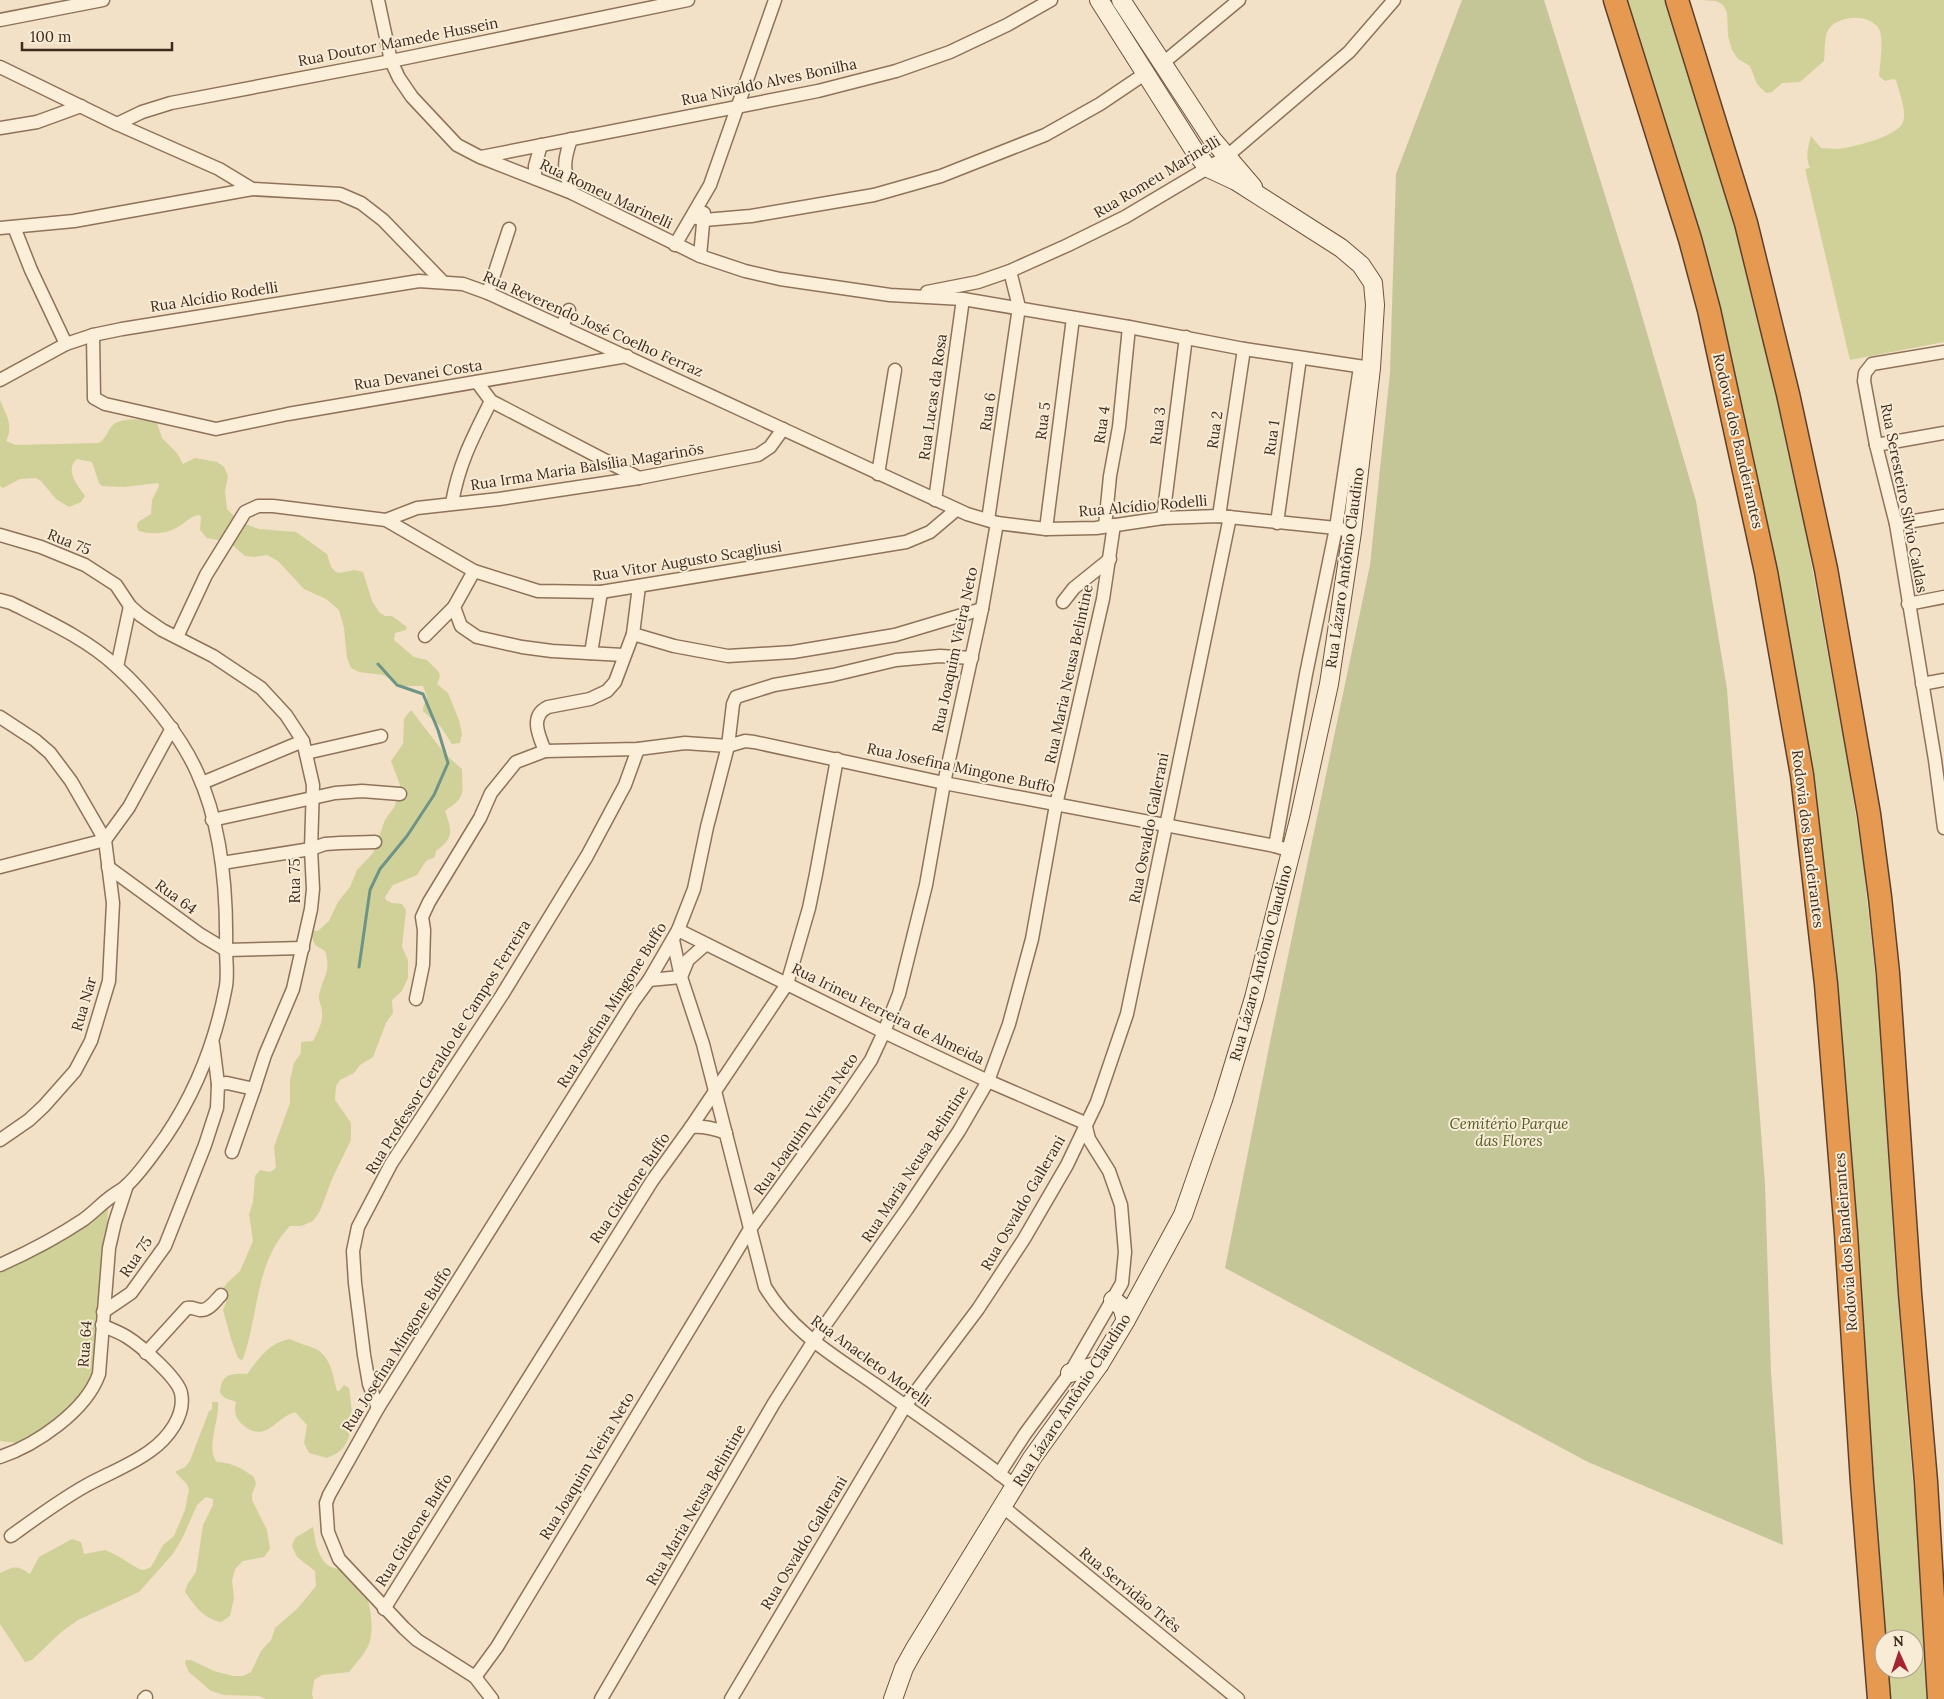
<svg xmlns="http://www.w3.org/2000/svg" width="1944" height="1699" font-family="Lora,serif">
<rect width="100%" height="100%" fill="#f2e1c6"/>
<g fill="#cfd198">
<path d="M 1625,0 L 1667,0 L 1682,43 L 1736,229 L 1779,404 L 1801,507 L 1848,764 L 1863,862 L 1878,1000 L 1895,1263 L 1912,1472 L 1921,1558 L 1927,1699 L 1888,1699 L 1886,1669 L 1914,1669 L 1914,1639 L 1884,1639 L 1880,1553 L 1810,773 Z"/>
<path d="M 1700,0 L 1944,0 L 1944,342 L 1850,360 L 1805,169 L 1810,168 C 1805,158 1808,147 1811,136 L 1821,148 C 1826,148 1832,149 1837,149 C 1851,148 1899,136 1903,122 C 1907,111 1899,92 1896,80 L 1893,79 L 1885,81 L 1879,76 C 1880,64 1884,39 1879,29 C 1869,12 1837,16 1828,30 C 1824,38 1825,53 1824,61 L 1800,82 L 1782,83 L 1772,92 L 1766,93 L 1757,84 L 1750,66 L 1738,59 L 1732,50 L 1728,36 L 1727,12 L 1723,5 L 1716,1 Z"/>
<path d="M 0,400 C 6,415 14,425 6,441 L 16,445 L 99,443 C 108,436 107,431 113,425 C 121,417 147,419 157,423 L 162,438 L 177,453 L 183,464 L 195,458 L 217,462 L 224,467 L 228,476 L 225,491 L 227,509 L 240,522 L 259,529 L 296,532 L 327,554 L 331,567 L 336,572 L 340,573 L 354,570 L 363,572 L 372,601 L 379,612 L 385,616 L 392,616 L 407,627 L 406,630 L 395,633 L 394,640 L 414,657 L 427,660 L 439,672 L 440,677 L 437,684 L 448,693 L 459,720 L 462,734 L 460,743 L 452,744 L 441,727 L 423,711 L 423,708 L 427,697 L 423,686 L 403,686 L 383,675 L 359,672 L 351,668 L 347,658 L 344,628 L 339,610 L 326,599 L 304,589 L 278,561 L 267,555 L 255,557 L 245,556 L 229,542 L 207,538 L 200,530 L 201,517 L 199,515 C 191,516 187,521 181,525 C 168,534 154,535 139,531 L 137,527 L 138,522 L 151,514 L 152,500 L 159,486 L 158,483 L 124,487 L 102,486 L 99,483 L 92,462 L 77,459 C 64,470 78,486 85,496 L 81,502 L 69,507 L 56,499 L 41,481 L 36,478 L 20,479 L 3,488 L 0,486 Z"/>
<path d="M 411,710 L 445,754 L 462,769 C 462,794 467,796 445,811 C 452,830 454,839 436,851 L 435,857 L 426,861 L 417,875 L 393,885 L 385,897 L 386,900 L 392,903 L 402,904 L 406,910 L 402,947 L 408,960 L 408,978 L 402,991 L 392,1000 L 393,1013 L 386,1023 L 373,1057 L 360,1065 L 354,1073 L 340,1080 L 336,1086 L 335,1100 L 351,1123 L 351,1140 L 332,1179 L 320,1211 L 313,1221 L 301,1226 L 290,1226 C 255,1262 259,1314 243,1359 L 241,1360 L 238,1358 L 231,1339 L 223,1310 L 226,1303 L 223,1289 L 227,1283 L 240,1271 L 253,1241 L 249,1214 L 253,1202 L 255,1176 L 260,1170 L 270,1172 L 276,1168 L 274,1147 L 290,1103 L 290,1080 L 294,1063 L 301,1053 L 301,1042 L 313,1041 C 318,1032 323,1022 322,1011 C 322,1006 318,1001 319,996 C 322,976 332,974 325,951 L 315,945 L 310,932 L 310,930 L 318,931 L 329,921 L 338,902 L 350,887 L 357,870 L 373,853 L 385,820 L 395,806 L 400,785 L 391,761 L 403,744 L 404,719 Z"/>
<path d="M 108,1208 L 105,1272 L 93,1381 L 62,1417 L 18,1443 L 0,1441 L 0,1267 L 44,1246 Z"/>
<path d="M 290,1339 C 299,1344 308,1345 316,1349 C 331,1357 333,1376 337,1391 L 339,1391 L 344,1385 L 349,1388 C 352,1407 356,1435 341,1450 C 337,1454 331,1456 327,1458 L 309,1453 L 304,1443 L 307,1425 L 295,1412 C 275,1418 265,1445 242,1424 C 235,1417 234,1412 236,1402 L 225,1398 L 220,1393 C 221,1374 231,1373 247,1374 C 261,1357 267,1344 290,1339 Z"/>
<path d="M 212,1402 L 218,1402 C 220,1419 205,1449 217,1462 C 233,1463 241,1468 254,1477 L 256,1484 L 252,1494 L 252,1500 L 267,1530 L 270,1549 L 264,1557 L 243,1561 L 235,1569 L 232,1581 L 234,1598 L 230,1616 L 221,1622 C 204,1619 195,1606 185,1592 L 187,1585 L 196,1572 L 203,1525 L 213,1505 L 213,1499 L 206,1497 L 197,1505 L 182,1539 L 172,1555 L 139,1592 L 78,1620 L 60,1633 L 32,1660 L 25,1662 L 0,1624 L 0,1573 C 16,1566 16,1565 30,1574 L 39,1557 L 72,1539 L 81,1542 L 84,1554 L 105,1550 L 116,1555 L 139,1569 L 144,1570 L 151,1567 L 163,1545 L 174,1536 L 185,1510 L 189,1490 L 187,1484 L 175,1472 L 185,1467 L 190,1461 L 209,1411 L 212,1410 Z"/>
<path d="M 313,1527 C 315,1539 316,1550 323,1560 C 329,1570 341,1568 350,1573 C 369,1584 376,1625 369,1644 C 365,1654 355,1664 349,1672 L 322,1675 L 314,1680 L 312,1694 L 313,1699 L 266,1699 L 259,1696 L 224,1695 L 211,1691 L 189,1672 L 185,1663 L 186,1660 L 191,1660 L 214,1671 L 233,1676 L 243,1676 L 251,1672 L 261,1651 L 271,1640 L 275,1628 L 297,1609 L 316,1586 L 315,1571 L 297,1557 L 292,1546 L 295,1538 Z"/>
</g>
<path fill="#c4c698" d="M 1462,0 L 1544,0 L 1633,285 L 1696,501 L 1727,689 L 1765,1184 L 1771,1372 L 1783,1545 L 1588,1462 L 1225,1268 L 1271,1037 L 1370,565 L 1390,373 L 1396,174 Z"/>
<g fill="none" stroke-linecap="round" stroke-linejoin="round">
<path stroke="#6d9487" stroke-width="3" d="M 359,967 L 370,890 L 380,869 L 407,836 L 434,795 L 448,763 L 438,730 L 423,694 L 397,685 L 378,664"/>
<defs>
<g id="minor">
<path d="M 378,0 L 391,61 L 399,78 L 412,97 L 457,145 L 480,157 L 572,193 L 700,256 L 745,271 L 780,279 L 890,295 L 963,299 L 1129,327 L 1244,349 L 1371,368"/>
<path d="M 0,20 L 103,0"/>
<path d="M 1163,63 L 1239,0"/>
<path d="M 0,67 L 117,124 L 219,169 L 252,189 L 340,194 L 361,203 L 383,220 L 443,282"/>
<path d="M 117,124 L 142,112 L 171,103 L 391,61 L 688,0"/>
<path d="M 0,128 L 37,122 L 81,106"/>
<path d="M 571,139 C 563,163 563,169 572,193"/>
<path d="M 481,157 L 818,91 L 896,71 L 950,52 L 1007,25 L 1051,0"/>
<path d="M 535,178 L 535,166 L 541,145"/>
<path d="M 693,217 L 704,220 L 751,216 L 874,195 L 941,176 L 1045,135 L 1100,104 L 1146,73"/>
<path d="M 14,227 L 31,270 L 66,344"/>
<path d="M 0,228 L 74,221 L 252,189"/>
<path d="M 675,245 L 710,185 L 775,0"/>
<path d="M 700,256 L 704,213"/>
<path d="M 927,292 L 978,282 L 1010,271 L 1068,245 L 1125,217 L 1226,157 L 1349,52 L 1394,0"/>
<path d="M 488,293 L 509,229"/>
<path d="M 562,326 L 569,310"/>
<path d="M 93,335 L 94,398 L 105,404 L 216,429 L 288,414 L 627,356"/>
<path d="M 1944,352 L 1872,364 L 1865,373 L 1864,381 L 1876,445 L 1896,524 L 1935,760 L 1944,828"/>
<path d="M 0,380 L 66,344 L 93,335 L 122,329 L 419,281 L 463,284 L 488,293 L 967,514 L 997,523 L 1046,529 L 1096,528 L 1163,518 L 1219,516 L 1336,528 L 1352,532"/>
<path d="M 477,382 L 491,401 L 639,478"/>
<path d="M 1876,445 L 1944,433"/>
<path d="M 878,474 L 895,370"/>
<path d="M 935,500 L 963,299"/>
<path d="M 452,503 C 459,463 473,437 491,401"/>
<path d="M 1219,516 L 1244,349"/>
<path d="M 1163,518 L 1186,337"/>
<path d="M 386,520 L 417,508 L 499,499 L 639,478 L 758,455 L 770,447 L 783,429"/>
<path d="M 988,520 L 1019,307 L 1010,271"/>
<path d="M 1277,523 L 1300,358"/>
<path d="M 1896,524 L 1944,516"/>
<path d="M 1105,526 L 1110,476 L 1119,427 L 1129,327"/>
<path d="M 1046,529 L 1073,318"/>
<path d="M 0,535 L 41,547 L 85,565 L 116,585 L 130,606 L 140,615 L 162,630 L 213,656 L 261,688 L 286,715 L 303,741 L 313,785 L 311,849 L 313,889 L 311,909 L 293,989 L 265,1055 L 254,1089 L 227,1083 L 218,1084 L 217,1108 L 205,1145 L 165,1246 L 131,1293 L 103,1312"/>
<path d="M 474,571 L 454,607 L 461,626 L 477,637 L 522,647 L 552,651 L 623,655"/>
<path d="M 0,600 L 11,603 C 47,621 87,639 117,667 C 146,693 181,736 197,772 C 222,826 227,889 226,947 C 226,960 228,974 226,986 C 216,1040 197,1090 166,1136 C 156,1150 139,1175 126,1186 C 122,1190 117,1192 112,1196 C 102,1203 93,1213 83,1220 C 56,1238 29,1252 0,1265"/>
<path d="M 1063,602 L 1074,588 L 1110,559"/>
<path d="M 1908,604 L 1944,597"/>
<path d="M 633,634 L 674,646 L 728,656 L 793,652 L 895,635 L 982,609"/>
<path d="M 425,636 L 454,607"/>
<path d="M 177,637 L 206,575 L 245,512 L 258,506 L 273,506 L 386,520 L 474,571 L 538,591 L 601,592 L 906,542 L 930,532 L 956,510"/>
<path d="M 591,653 L 601,592"/>
<path d="M 117,667 L 130,606"/>
<path d="M 1922,684 L 1944,680"/>
<path d="M 0,717 L 35,740 L 50,753 L 71,781 L 105,840 L 113,903 L 109,981 L 91,1041 L 75,1071 L 44,1106 L 29,1120 L 0,1140"/>
<path d="M 545,751 C 539,736 529,716 548,707 L 590,699 L 607,691 L 615,682 L 633,634 L 639,586"/>
<path d="M 306,753 L 381,736"/>
<path d="M 202,783 L 303,741"/>
<path d="M 212,820 L 335,793 L 362,791 L 400,794"/>
<path d="M 105,840 L 129,807 L 172,728"/>
<path d="M 1275,846 L 1306,674 L 1336,528 L 1360,367"/>
<path d="M 222,863 L 311,849 L 325,844 L 340,843 L 375,842"/>
<path d="M 0,867 L 105,840"/>
<path d="M 108,867 L 201,935 L 226,950"/>
<path d="M 678,930 L 884,1032 L 988,1081 L 1085,1123 L 1089,1139 L 1109,1171 L 1121,1205 L 1125,1252 L 1122,1283 L 1070,1373 L 1025,1434 L 999,1474"/>
<path d="M 673,940 L 681,977 L 703,1044 L 765,1287 C 793,1333 833,1355 876,1385 C 922,1418 970,1450 1015,1486"/>
<path d="M 226,950 L 303,948"/>
<path d="M 649,980 L 681,977 L 688,960 L 705,945"/>
<path d="M 416,999 L 423,965 L 424,930 L 422,917 L 429,902 L 480,818 L 491,793 L 516,762 L 545,751 L 638,749 L 685,743 L 728,746 L 745,741 L 754,742 L 944,783 L 1275,846 L 1291,851"/>
<path d="M 213,1044 L 218,1084"/>
<path d="M 691,1127 C 704,1126 713,1128 726,1133"/>
<path d="M 232,1152 L 254,1089"/>
<path d="M 146,1353 L 187,1308 C 192,1307 195,1309 200,1310 C 209,1311 215,1301 221,1295"/>
<path d="M 378,1408 L 369,1384 L 364,1355 L 355,1283 L 353,1251 L 358,1227 L 391,1164 L 502,995 L 587,856 L 625,785 L 638,749"/>
<path d="M 0,1457 C 36,1445 86,1411 99,1374 L 109,1248 L 115,1222 L 127,1185"/>
<path d="M 1002,1506 L 1238,1699"/>
<path d="M 11,1536 C 36,1518 60,1500 87,1485 C 107,1474 131,1465 150,1451 C 167,1439 186,1416 181,1393 C 178,1378 140,1345 127,1337 C 119,1332 110,1329 102,1325"/>
<path d="M 384,1609 L 652,1181 L 691,1127 L 787,984 L 809,908 L 816,874 L 837,759"/>
<path d="M 475,1677 L 497,1647 L 750,1229 L 841,1104 L 871,1060 L 884,1032 L 899,994 L 926,885 L 944,783 L 982,609 L 997,523"/>
<path d="M 144,1699 L 146,1697"/>
<path d="M 492,1699 L 475,1677 L 417,1640 L 404,1628 L 339,1559 L 328,1532 L 326,1503 L 329,1495 L 378,1408 L 633,1002 L 649,980 L 678,930 L 694,889 L 707,827 L 728,746 L 733,704 L 736,697 L 774,685 L 833,675 L 896,660 L 940,656 L 972,658"/>
<path d="M 601,1699 L 774,1403 L 813,1342 L 907,1209 L 959,1131 L 988,1081 L 1009,1024 L 1032,939 L 1056,805 L 1103,599 L 1114,525"/>
<path d="M 731,1699 L 905,1406 L 978,1309 L 1024,1239 L 1067,1165 L 1097,1102 L 1127,1014 L 1230,517"/>
</g>
<g id="secondary">
<path d="M 1121,0 L 1212,139 L 1253,187"/>
<path d="M 1113,1300 L 1122,1307 L 1126,1320"/>
<path d="M 1070,1373 L 1099,1365"/>
<path d="M 893,1699 L 904,1668 L 914,1650 L 1032,1458 L 1099,1365 L 1126,1320 L 1183,1215 L 1223,1100 L 1254,998 L 1300,816 L 1329,684 L 1352,532 L 1371,368 L 1375,305 L 1373,283 L 1361,265 L 1341,248 L 1236,181 L 1208,168 L 1194,150 L 1099,0"/>
</g>
<g id="motorway">
<path d="M 1615,0 L 1690,239 L 1709,310 L 1766,572 L 1802,775 L 1826,984 L 1846,1233 L 1862,1483 L 1879,1699"/>
<path d="M 1677,0 L 1746,223 L 1788,394 L 1826,569 L 1869,814 L 1880,897 L 1888,973 L 1910,1293 L 1926,1482 L 1939,1699"/>
</g>
</defs>
<use href="#minor" stroke="#8f725a" stroke-width="15"/>
<use href="#secondary" stroke="#71533d" stroke-width="20"/>
<use href="#motorway" stroke="#5c402e" stroke-width="25"/>
<use href="#minor" stroke="#fbefda" stroke-width="12"/>
<use href="#secondary" stroke="#fbefda" stroke-width="18"/>
<use href="#motorway" stroke="#e69951" stroke-width="22"/>
</g>
<g text-anchor="middle" stroke-width="4" stroke-linejoin="round" paint-order="stroke">
<g font-size="15" fill="#3e2b1e" stroke="#f8ecd6">
<text transform="translate(398 42) rotate(-11)" y="5">Rua Doutor Mamede Hussein</text>
<text transform="translate(769 82) rotate(-12)" y="5">Rua Nivaldo Alves Bonilha</text>
<text transform="translate(1157 177) rotate(-31)" y="5">Rua Romeu Marinelli</text>
<text transform="translate(606 194) rotate(25)" y="5">Rua Romeu Marinelli</text>
<text transform="translate(214 297) rotate(-9)" y="5">Rua Alcídio Rodelli</text>
<text transform="translate(593 324) rotate(24)" y="5">Rua Reverendo José Coelho Ferraz</text>
<text transform="translate(418 375) rotate(-9)" y="5">Rua Devanei Costa</text>
<text transform="translate(933 397) rotate(-82)" y="5">Rua Lucas da Rosa</text>
<text transform="translate(988 412) rotate(-82)" y="5">Rua 6</text>
<text transform="translate(1043 421) rotate(-83)" y="5">Rua 5</text>
<text transform="translate(1102 425) rotate(-82)" y="5">Rua 4</text>
<text transform="translate(1158 426) rotate(-83)" y="5">Rua 3</text>
<text transform="translate(1215 430) rotate(-82)" y="5">Rua 2</text>
<text transform="translate(1272 438) rotate(-82)" y="5">Rua 1</text>
<text transform="translate(1738 441) rotate(77)" y="5">Rodovia dos Bandeirantes</text>
<text transform="translate(587 467) rotate(-9)" y="5">Rua Irma Maria Balsília Magarinõs</text>
<text transform="translate(1904 498) rotate(79)" y="5">Rua Seresteiro Sílvio Caldas</text>
<text transform="translate(1143 506) rotate(-5)" y="5">Rua Alcídio Rodelli</text>
<text transform="translate(69 542) rotate(22)" y="5">Rua 75</text>
<text transform="translate(687 561) rotate(-9)" y="5">Rua Vitor Augusto Scagliusi</text>
<text transform="translate(1345 568) rotate(-82)" y="5">Rua Lázaro Antônio Claudino</text>
<text transform="translate(955 650) rotate(-78)" y="5">Rua Joaquim Vieira Neto</text>
<text transform="translate(1069 674) rotate(-78)" y="5">Rua Maria Neusa Belintine</text>
<text transform="translate(961 768) rotate(12)" y="5">Rua Josefina Mingone Buffo</text>
<text transform="translate(1149 828) rotate(-79)" y="5">Rua Osvaldo Gallerani</text>
<text transform="translate(1808 839) rotate(83)" y="5">Rodovia dos Bandeirantes</text>
<text transform="translate(295 881) rotate(-90)" y="5">Rua 75</text>
<text transform="translate(176 897) rotate(36)" y="5">Rua 64</text>
<text transform="translate(1261 963) rotate(-75)" y="5">Rua Lázaro Antônio Claudino</text>
<text transform="translate(84 1004) rotate(-74)" y="5">Rua Nar</text>
<text transform="translate(612 1005) rotate(-58)" y="5">Rua Josefina Mingone Buffo</text>
<text transform="translate(888 1014) rotate(26)" y="5">Rua Irineu Ferreira de Almeida</text>
<text transform="translate(448 1047) rotate(-58)" y="5">Rua Professor Geraldo de Campos Ferreira</text>
<text transform="translate(806 1124) rotate(-55)" y="5">Rua Joaquim Vieira Neto</text>
<text transform="translate(915 1164) rotate(-57)" y="5">Rua Maria Neusa Belintine</text>
<text transform="translate(630 1188) rotate(-56)" y="5">Rua Gideone Buffo</text>
<text transform="translate(1023 1203) rotate(-60)" y="5">Rua Osvaldo Gallerani</text>
<text transform="translate(1846 1242) rotate(-94)" y="5">Rodovia dos Bandeirantes</text>
<text transform="translate(136 1257) rotate(-56)" y="5">Rua 75</text>
<text transform="translate(85 1344) rotate(-86)" y="5">Rua 64</text>
<text transform="translate(397 1349) rotate(-58)" y="5">Rua Josefina Mingone Buffo</text>
<text transform="translate(871 1361) rotate(36)" y="5">Rua Anacleto Morelli</text>
<text transform="translate(1072 1400) rotate(-57)" y="5">Rua Lázaro Antônio Claudino</text>
<text transform="translate(587 1466) rotate(-59)" y="5">Rua Joaquim Vieira Neto</text>
<text transform="translate(696 1505) rotate(-60)" y="5">Rua Maria Neusa Belintine</text>
<text transform="translate(414 1530) rotate(-58)" y="5">Rua Gideone Buffo</text>
<text transform="translate(804 1543) rotate(-59)" y="5">Rua Osvaldo Gallerani</text>
<text transform="translate(1130 1590) rotate(39)" y="5">Rua Servidão Três</text>
</g>
<g font-size="15" font-style="italic" fill="#525c24" stroke="#f8ecd6">
<text x="1509" y="1129">Cemitério Parque<tspan x="1509" dy="17">das Flores</tspan></text>
</g>
</g>
<g transform="translate(1899 1654) rotate(357)"><circle r="24" fill="#f8ecd6" stroke="#ae9f8c"/>
<path d="M0-4L9 19L0 12L-9 19Z" fill="#a3252f"/>
<text y="-8" font-size="14" font-weight="bold" text-anchor="middle" fill="#3e2b1e">N</text>
</g>
<path d="M22 42v8h150v-8" fill="none" stroke="#3e2b1e" stroke-width="2.5"/>
<text x="30" y="42" font-size="15" fill="#3e2b1e" stroke="#f8ecd6" stroke-width="4" paint-order="stroke">100 m</text>
</svg>
